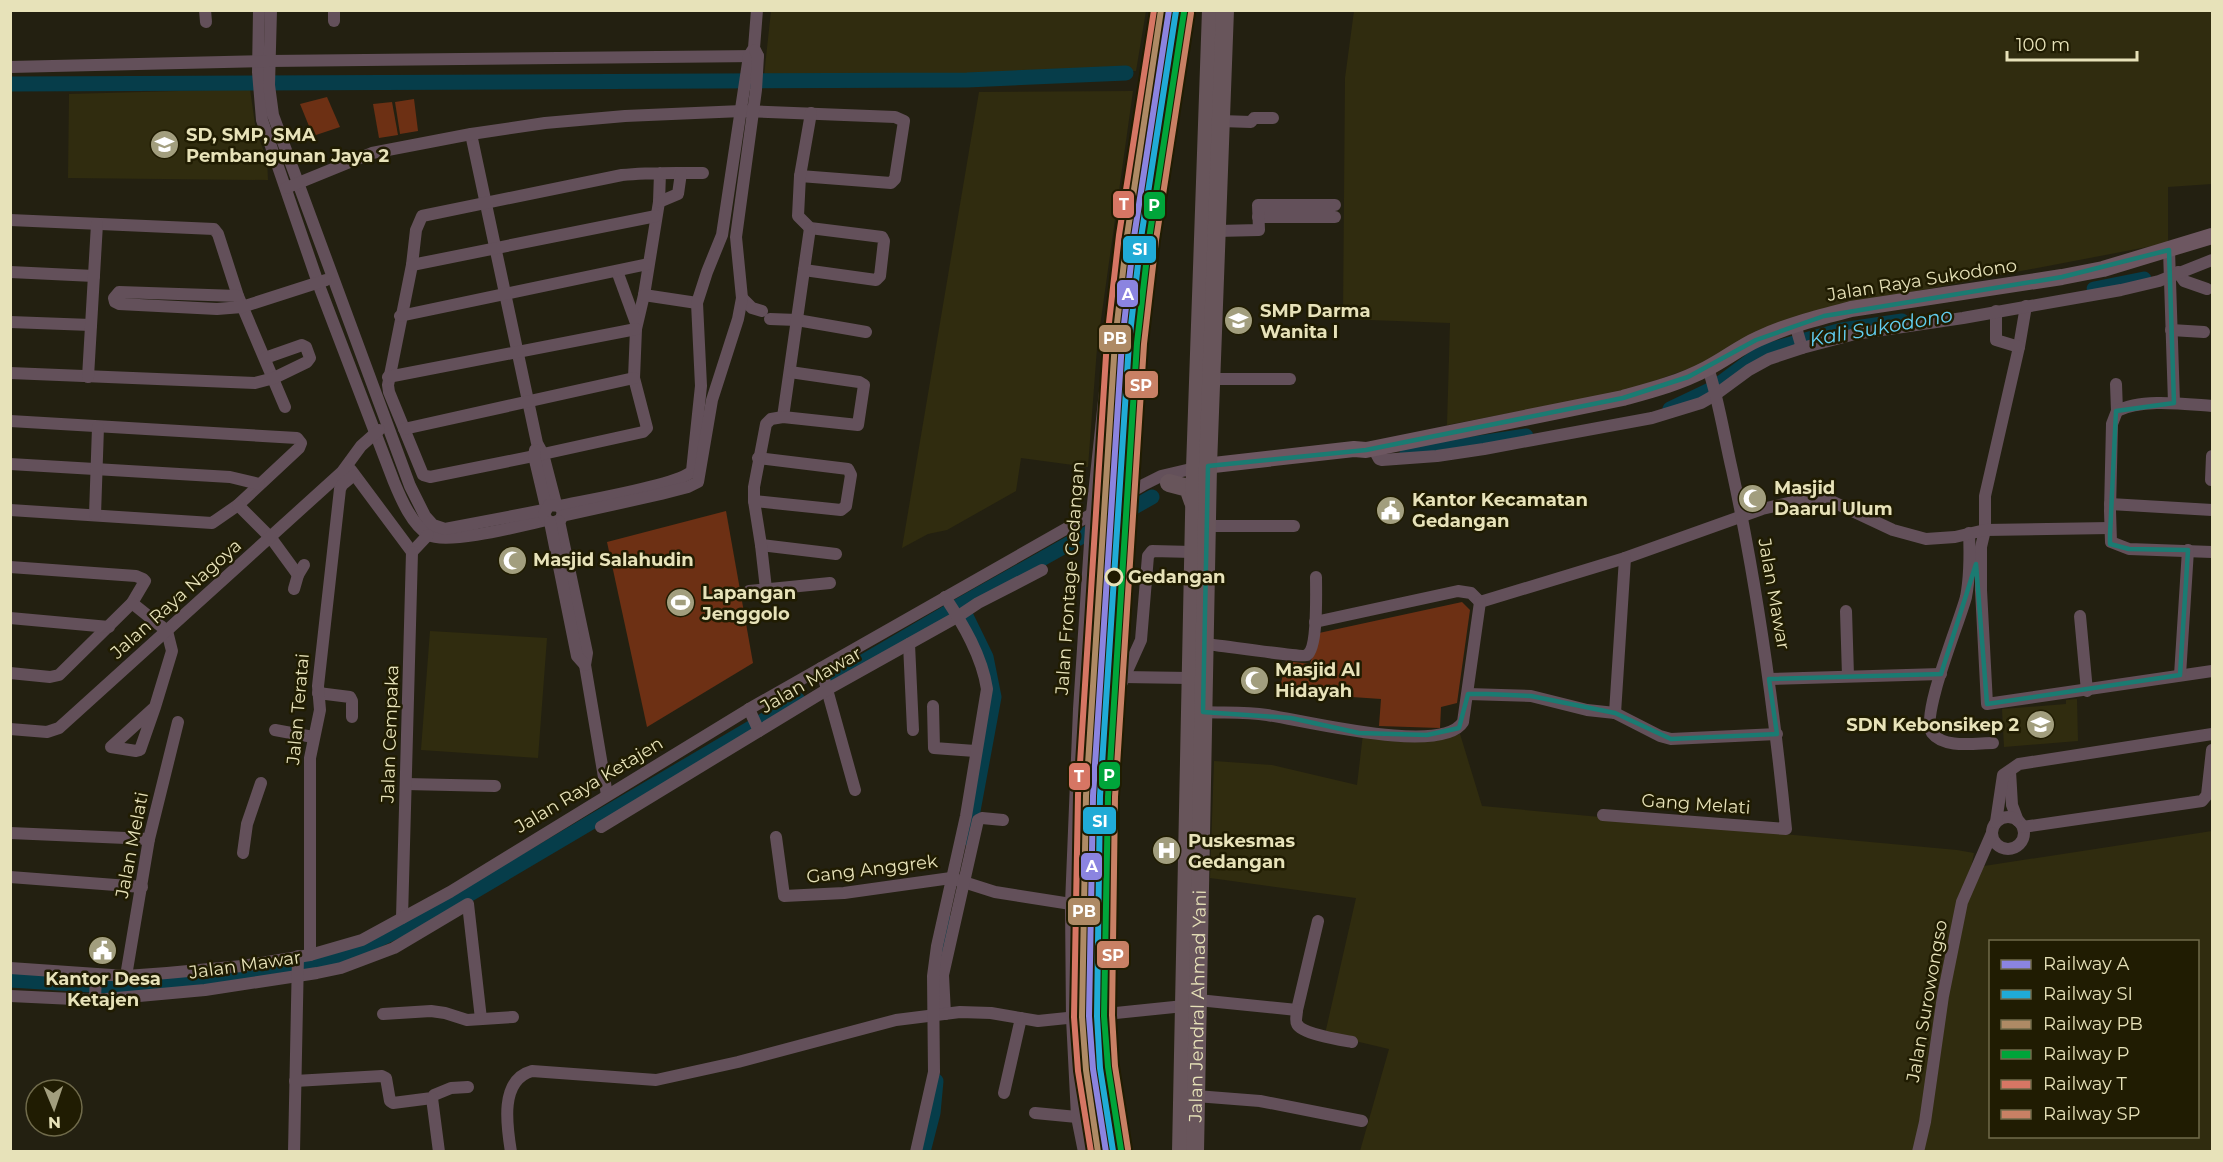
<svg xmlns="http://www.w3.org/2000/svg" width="2223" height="1162" font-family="Montserrat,sans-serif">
<rect width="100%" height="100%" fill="#232011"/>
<g fill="#302c0f" fill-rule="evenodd">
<path d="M 771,11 L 771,10 L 1146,11 L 1136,71 L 1033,73 L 966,77 L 764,76 Z"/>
<path d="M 1354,11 L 2212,11 L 2212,184 L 2168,187 L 2168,243 L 1896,295 L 1626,391 L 1447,425 L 1450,323 L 1343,319 L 1345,78 Z"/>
<path d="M 250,89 L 256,131 L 267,159 L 268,180 L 68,178 L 69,94 Z"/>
<path d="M 1133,91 L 1097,348 L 1088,467 L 1021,458 L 1016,491 L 947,530 L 928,534 L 902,548 L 979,92 Z"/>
<path d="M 430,631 L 547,638 L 538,758 L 421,750 Z"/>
<path d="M 2077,699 L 2078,741 L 2004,747 L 2002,709 L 2066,704 L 2066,700 Z"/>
<path d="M 1363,734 L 1401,742 L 1460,734 L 1482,806 L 1957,850 L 1974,853 L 1971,868 L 2212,831 L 2212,1151 L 1360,1151 L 1389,1049 L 1325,1034 L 1356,898 L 1210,878 L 1214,761 L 1272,765 L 1357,785 ZM 1990,942 L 2198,942 L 2198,1136 L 1990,1136 Z"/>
</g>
<g fill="#6d3014">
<path d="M 327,97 L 340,127 L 313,136 L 300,104 Z"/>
<path d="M 414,99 L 418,131 L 400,134 L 395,102 Z"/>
<path d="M 392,102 L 398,135 L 379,138 L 373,104 Z"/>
<path d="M 726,511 L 753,663 L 647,727 L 607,542 Z"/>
<path d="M 1462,602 L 1470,610 L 1457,703 L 1441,707 L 1440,728 L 1379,726 L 1381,699 L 1279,692 L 1286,661 L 1310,664 L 1319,633 Z"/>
</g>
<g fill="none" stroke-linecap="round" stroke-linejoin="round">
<g stroke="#063d4a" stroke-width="15">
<path d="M 10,84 L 967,80 L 1126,73"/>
<path d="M 2094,289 L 2144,279"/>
<path d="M 1670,409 L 1714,388 L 1762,352 L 1842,330 L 1902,321"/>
<path d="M 1407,454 L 1526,436"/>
<path d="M 965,614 L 986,657 L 994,697 L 968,838"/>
<path d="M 834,679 L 960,605 L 1152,497"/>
<path d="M 939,970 L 949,923"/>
<path d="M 10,980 L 124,987 L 195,980 L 346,955 L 446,908 L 798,700"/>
<path d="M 923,1152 L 933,1113 L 936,1081"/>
</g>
<g stroke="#63505a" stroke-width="12">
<path d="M 205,10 L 206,22"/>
<path d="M 259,10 L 258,72 L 262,120 L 318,283 L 394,482 C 401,499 412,525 429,535 C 447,545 524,525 547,520"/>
<path d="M 271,10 L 269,85 L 273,115 L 410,486 L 425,516 L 433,525 L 445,529 L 544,510"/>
<path d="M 334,21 L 334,10"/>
<path d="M 10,67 L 269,61 L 758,56"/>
<path d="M 1221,121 L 1251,122 L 1254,118 L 1273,118"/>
<path d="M 471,134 L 537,443 L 543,454 L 556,504"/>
<path d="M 660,173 L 659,202 L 644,295 L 636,329 L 634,378 L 647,428 L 643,432 L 534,456 L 430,477 L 423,475 L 389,392 L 388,385 L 412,265 L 416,230 L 422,216 L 622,175 C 649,172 676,173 703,173"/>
<path d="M 286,188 L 372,153 L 471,134 L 545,123 L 625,116 L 742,111 L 895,117 L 904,121 L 895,179 L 891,183 L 800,176"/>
<path d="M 659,202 L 678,194 L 681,173"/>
<path d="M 1258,217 L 1335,217"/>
<path d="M 10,220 L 214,229 L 218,234 L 238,296 L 285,407"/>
<path d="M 1217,231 L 1259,230 L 1258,205 L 1335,205"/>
<path d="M 2169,250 L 2174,403"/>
<path d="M 412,265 L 656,216"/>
<path d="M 804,270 L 876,280 L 880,276 L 884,241 L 882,237 L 810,228 L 798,216 L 800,176 L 811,113"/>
<path d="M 617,271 L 636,323"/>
<path d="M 10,272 L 94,276"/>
<path d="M 2178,272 L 2184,281 L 2207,289"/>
<path d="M 644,295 L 697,303"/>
<path d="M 238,296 L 119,292 L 114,298 L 115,302 L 119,304 L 217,309 L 242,307 L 326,280"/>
<path d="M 742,298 L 752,308 L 762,311"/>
<path d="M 2026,306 L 2019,347 L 1985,496 L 1985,530 L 1981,547 L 1981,590 L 1987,704 L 2212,671"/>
<path d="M 1996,311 L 1996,340 L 2019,347"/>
<path d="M 400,316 L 648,264"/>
<path d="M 770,319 L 797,320 L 866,332"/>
<path d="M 10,322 L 91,325"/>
<path d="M 1795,324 L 1802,348"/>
<path d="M 2171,330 L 2204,332"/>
<path d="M 10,373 L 255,383 L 274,378 L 307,362 L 310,358 L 306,347 L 302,345 L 265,358"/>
<path d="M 88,377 L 97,224"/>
<path d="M 388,377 L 636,329"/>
<path d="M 1211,379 L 1290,379"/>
<path d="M 2116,384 L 2117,411 L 2112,424 L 2110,511 L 2111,542 L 2129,549 L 2212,552"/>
<path d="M 2117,411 C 2141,398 2185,404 2212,406"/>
<path d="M 783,417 L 810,228"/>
<path d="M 10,421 L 297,438 L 301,443 L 299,448 L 238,505 L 212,523 L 10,510"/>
<path d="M 404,429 L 634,378"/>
<path d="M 1373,448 L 1379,459 L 1382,460 L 1437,456 L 1484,449 L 1652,418 L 1701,403 L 1715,395 L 1749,370 L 1769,359 L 1802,348 L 1855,334 L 1963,318 L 2121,290 L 2159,281 L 2212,260"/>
<path d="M 535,450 L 534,456 L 546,507"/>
<path d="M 10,464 L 230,477 L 259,484"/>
<path d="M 351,470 L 412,552"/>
<path d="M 2211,480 L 2212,456"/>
<path d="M 754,501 L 841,510 L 846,506 L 851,475 L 848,469 L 758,458"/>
<path d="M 2110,504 L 2212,510"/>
<path d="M 238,505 L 271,538 L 298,575"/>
<path d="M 560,506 L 563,513 L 561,519 L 553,523 L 547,520 L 544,514 L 549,505 L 560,506 C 583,501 680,485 692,471 L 701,386 L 697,303 L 707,272 L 722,235 L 749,56 L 754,48 L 757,10"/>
<path d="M 95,515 L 98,427"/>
<path d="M 562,516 L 661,494 L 688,487 L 698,482 L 712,400 L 738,319 L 742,298 L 736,237 L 756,90 L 758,56 L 755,50"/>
<path d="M 559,521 L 587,653 L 585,665 L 607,795"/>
<path d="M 550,522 L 577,656 L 585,665"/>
<path d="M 1207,526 L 1294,526"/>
<path d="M 1969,533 C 1970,555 1970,576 1966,597 C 1960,621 1920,716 1932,733 C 1944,749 1976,743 1993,743"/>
<path d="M 761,545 L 836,554"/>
<path d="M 412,552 L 428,535"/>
<path d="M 10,567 L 136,576 L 143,579 L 145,581 L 132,603 L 59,675 L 50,677 L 10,673"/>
<path d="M 294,589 L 298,575 L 304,565"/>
<path d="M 766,589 L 761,545 L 754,501 L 754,487 L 766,424 L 771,419 L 783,417 L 858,425 L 864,385 L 859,382 L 790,372"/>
<path d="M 749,591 L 830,583"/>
<path d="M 1480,602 L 1625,558 L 1762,509 L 1806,499 L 1831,501 L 1893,530 L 1926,539 L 1955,537 L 1985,530 L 2110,528"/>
<path d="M 132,603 L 167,631 L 172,651 L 155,707 L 111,747 L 136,751 L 140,750 L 155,707"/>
<path d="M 1846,611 L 1848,676"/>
<path d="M 2080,616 L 2087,691"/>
<path d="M 10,618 L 109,627"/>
<path d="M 1315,622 L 1458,591 L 1471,593 L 1480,602"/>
<path d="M 909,644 L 913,730"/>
<path d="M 1205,644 C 1219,645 1302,658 1307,655 C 1318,648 1316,590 1316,577"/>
<path d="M 821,668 L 855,790"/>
<path d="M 2180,675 L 2188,550"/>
<path d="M 1123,677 L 1190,678"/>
<path d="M 1769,679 L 1941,674"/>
<path d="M 318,693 L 350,697 L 352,701 L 352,717"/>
<path d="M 1468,694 L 1531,696 L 1587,710 L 1615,713 L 1660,736 L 1671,739 L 1777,734"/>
<path d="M 933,706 L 934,748 L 975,751"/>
<path d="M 749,709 L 759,731"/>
<path d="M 1203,712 C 1224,713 1246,712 1267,715 C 1303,720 1442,756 1463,722 L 1480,602"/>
<path d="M 1615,713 L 1625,558"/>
<path d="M 10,729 L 47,732 L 59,728 L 342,472 L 361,446 L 379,430"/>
<path d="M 275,730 L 313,737"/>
<path d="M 2010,771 L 2012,805 L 2018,821"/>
<path d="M 406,784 L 495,786"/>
<path d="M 1603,815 L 1786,829 C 1774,708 1758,589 1732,470 C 1724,436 1719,401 1708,368"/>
<circle cx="2008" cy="833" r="16"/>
<path d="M 1996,822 L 2003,775 L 2019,764 L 2212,734"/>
<path d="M 601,827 L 828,689 L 957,617 L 978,603 L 1042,570"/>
<path d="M 2023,827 L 2202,801 L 2207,795 L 2212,750"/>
<path d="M 10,833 L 149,839"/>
<path d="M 776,837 L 784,896 L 844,893 L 951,878 L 995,892 L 1071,904"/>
<path d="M 243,853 L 247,824 L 261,783"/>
<path d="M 10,877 L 142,887"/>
<path d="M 402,918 L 412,552"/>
<path d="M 310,955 L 310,758 L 320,710 L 318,686 L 340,489 L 342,485 L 354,475"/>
<path d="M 10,968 L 126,976 L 167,973 L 242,966 L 310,955 L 362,940 L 450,892 L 749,709 L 1143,485 L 1161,476 L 1195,468"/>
<path d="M 126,976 L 149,839 L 178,722"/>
<path d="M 10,996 L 95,1000 L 205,990 L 317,973 L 341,968 L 394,948 L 468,904 L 481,1019"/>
<path d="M 95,1000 L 96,974"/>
<path d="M 1198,1000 L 1297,1010 L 1318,921"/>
<path d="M 1297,1010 C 1297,1014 1295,1021 1297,1024 C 1302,1034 1341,1040 1352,1042"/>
<path d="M 383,1014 L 431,1011 L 445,1013 L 467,1020 L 513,1017"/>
<path d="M 945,1014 L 943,975 L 978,820 L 982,818 L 1003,820"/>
<path d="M 295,1081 L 382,1076 L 386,1078 L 390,1101 L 393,1103 L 432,1098 L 434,1095 L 451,1088 L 468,1087"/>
<path d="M 1004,1093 L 1021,1018"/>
<path d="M 1196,1096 L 1260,1101 L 1362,1121"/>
<path d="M 432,1098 L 439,1152"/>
<path d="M 1035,1113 L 1077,1117"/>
<path d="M 294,1152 L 298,956"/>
<path d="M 511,1152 C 507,1127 499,1080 532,1071 L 656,1080 L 738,1062 L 896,1020 L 960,1012 L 991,1013 L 1038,1021 L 1184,1006"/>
<path d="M 916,1152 L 934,1072 L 933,976 L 937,946 L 966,816 L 987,689 C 982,656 963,624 945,597"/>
<path d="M 1084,1152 L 1077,1117 L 1072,1018 L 1071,904 L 1079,709 L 1092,513 L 1120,251 L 1156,10"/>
<path d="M 1119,1152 L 1098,1015 L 1099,879 L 1110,746 L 1118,691 L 1141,640 L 1148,556 L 1152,551 L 1193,552"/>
<path d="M 1918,1152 L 1925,1122 L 1943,996 L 1962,902 L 1992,833"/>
</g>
<path stroke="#6d5761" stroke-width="16" d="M 1196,467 L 1354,449 L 1366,450 L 1623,398 C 1652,390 1679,383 1706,369 C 1724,360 1740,347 1758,339 C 1788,325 1820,317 1851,309 L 2062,277 L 2103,269 L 2212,236"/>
<g stroke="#68555b" stroke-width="18">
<path d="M 1169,483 L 1188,488 L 1193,502"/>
<path d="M 1181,1152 L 1195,468 L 1211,10"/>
<path id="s1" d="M 1195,1152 L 1208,466 L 1225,10"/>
</g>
<defs>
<path id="rail-1" d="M 1106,1152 L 1093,1069 L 1089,1016 L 1093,796 L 1122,342 L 1134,237 L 1169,10"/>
<path id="rail-2" d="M 1113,1151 L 1100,1068 L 1097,1016 L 1100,796 L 1129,343 L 1141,238 L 1176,11"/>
<path id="rail-3" d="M 1098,1152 L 1086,1070 L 1082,1017 L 1086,796 L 1115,341 L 1127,236 L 1161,10"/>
<path id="rail-4" d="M 1121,1150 L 1108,1067 L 1104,1016 L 1108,797 L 1137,343 L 1149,239 L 1184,12"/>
<path id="rail-5" d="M 1091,1152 L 1078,1071 L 1074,1017 L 1078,795 L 1107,340 L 1119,235 L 1154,10"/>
<path id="rail-6" d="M 1128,1149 L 1115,1066 L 1112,1015 L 1115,797 L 1144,344 L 1156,240 L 1191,13"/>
</defs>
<use href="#rail-1" stroke="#201c02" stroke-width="10"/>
<use href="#rail-2" stroke="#201c02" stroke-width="10"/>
<use href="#rail-3" stroke="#201c02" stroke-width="10"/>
<use href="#rail-4" stroke="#201c02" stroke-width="10"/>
<use href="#rail-5" stroke="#201c02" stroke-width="10"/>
<use href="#rail-6" stroke="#201c02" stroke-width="10"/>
<use href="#rail-1" stroke="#8b84e0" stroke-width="6"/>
<use href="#rail-2" stroke="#20abd6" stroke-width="6"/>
<use href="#rail-3" stroke="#ae8a65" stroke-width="6"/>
<use href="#rail-4" stroke="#00a53a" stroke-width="6"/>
<use href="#rail-5" stroke="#d67664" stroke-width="6"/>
<use href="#rail-6" stroke="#c88064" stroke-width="6"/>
</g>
<path fill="none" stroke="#1a7b72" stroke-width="4.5" stroke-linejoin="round" d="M 2169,250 L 2174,403 L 2116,411 L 2110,535 L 2110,544 L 2129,549 L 2188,550 L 2180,675 L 1987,704 L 1976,564 L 1941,674 L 1769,679 L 1777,734 L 1671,739 L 1615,713 L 1531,696 L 1487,694 L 1468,694 L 1459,728 L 1427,735 L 1359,733 L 1291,718 L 1203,712 L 1208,466 L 1366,450 L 1623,398 L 1688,377 L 1756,340 L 1824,316 L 2062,277 Z"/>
<defs>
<symbol id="school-disc" viewBox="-11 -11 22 22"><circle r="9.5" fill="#a29e7e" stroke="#201c02"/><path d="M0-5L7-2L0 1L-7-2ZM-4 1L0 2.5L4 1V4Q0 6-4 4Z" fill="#fff"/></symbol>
<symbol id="mosque-disc" viewBox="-11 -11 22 22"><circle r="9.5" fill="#a29e7e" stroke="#201c02"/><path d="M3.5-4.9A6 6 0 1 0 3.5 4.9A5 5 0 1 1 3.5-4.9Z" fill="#fff"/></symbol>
<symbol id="civic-disc" viewBox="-11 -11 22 22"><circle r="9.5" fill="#a29e7e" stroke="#201c02"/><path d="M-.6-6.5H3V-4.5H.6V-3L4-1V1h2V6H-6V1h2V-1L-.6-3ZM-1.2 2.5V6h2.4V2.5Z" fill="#fff"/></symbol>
<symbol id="stadium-disc" viewBox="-11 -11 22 22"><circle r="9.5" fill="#a29e7e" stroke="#201c02"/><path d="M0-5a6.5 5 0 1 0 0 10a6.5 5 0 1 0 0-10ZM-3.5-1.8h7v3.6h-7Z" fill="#fff"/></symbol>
<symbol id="hospital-disc" viewBox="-11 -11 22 22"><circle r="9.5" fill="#a29e7e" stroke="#201c02"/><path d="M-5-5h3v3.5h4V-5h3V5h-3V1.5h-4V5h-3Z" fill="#fff"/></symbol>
</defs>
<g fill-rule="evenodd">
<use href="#school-disc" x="148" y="128" width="33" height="33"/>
<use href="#school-disc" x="1222" y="304" width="33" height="33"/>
<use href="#mosque-disc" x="1736" y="482" width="33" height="33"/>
<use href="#civic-disc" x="1374" y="494" width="33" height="33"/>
<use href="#mosque-disc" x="496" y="544" width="33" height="33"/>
<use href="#stadium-disc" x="664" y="586" width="33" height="33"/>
<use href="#mosque-disc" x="1238" y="664" width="33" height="33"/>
<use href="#school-disc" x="2024" y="708" width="33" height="33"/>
<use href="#hospital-disc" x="1150" y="834" width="33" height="33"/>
<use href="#civic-disc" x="86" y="934" width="33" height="33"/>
</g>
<circle fill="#201c02" stroke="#e7e2b9" stroke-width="3" cx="1114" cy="577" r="8"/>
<g text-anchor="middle" stroke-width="5" stroke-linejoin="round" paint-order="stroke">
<g font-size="18" font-weight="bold" fill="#e7e2b9" stroke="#201c02" text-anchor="start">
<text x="186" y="141">SD, SMP, SMA<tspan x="186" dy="21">Pembangunan Jaya 2</tspan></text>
<text x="1260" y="317">SMP Darma<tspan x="1260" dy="21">Wanita I</tspan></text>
<text x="1774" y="494">Masjid<tspan x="1774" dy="21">Daarul Ulum</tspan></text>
<text x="1412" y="506">Kantor Kecamatan<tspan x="1412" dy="21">Gedangan</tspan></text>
<text x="533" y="566">Masjid Salahudin</text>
<text x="702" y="599">Lapangan<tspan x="702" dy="21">Jenggolo</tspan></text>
<text x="1275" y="676">Masjid Al<tspan x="1275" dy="21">Hidayah</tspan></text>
<text x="2019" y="731" text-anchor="end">SDN Kebonsikep 2</text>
<text x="1188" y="847">Puskesmas<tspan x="1188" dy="21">Gedangan</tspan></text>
<text x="103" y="985" text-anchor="middle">Kantor Desa<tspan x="103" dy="21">Ketajen</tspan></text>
</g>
<g font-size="18" fill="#e7e2b9" stroke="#201c02">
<text transform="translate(1922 280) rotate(-9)" y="6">Jalan Raya Sukodono</text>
<text transform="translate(1070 578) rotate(-86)" y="6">Jalan Frontage Gedangan</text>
<text transform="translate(1774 594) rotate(80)" y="6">Jalan Mawar</text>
<text transform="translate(176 599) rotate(-42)" y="6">Jalan Raya Nagoya</text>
<text transform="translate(811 680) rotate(-30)" y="6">Jalan Mawar</text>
<text transform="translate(298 709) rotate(-85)" y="6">Jalan Teratai</text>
<text transform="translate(390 734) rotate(-88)" y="6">Jalan Cempaka</text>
<text transform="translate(589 785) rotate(-31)" y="6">Jalan Raya Ketajen</text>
<text transform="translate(1696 804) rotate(4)" y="6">Gang Melati</text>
<text transform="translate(132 845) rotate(-79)" y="6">Jalan Melati</text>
<text transform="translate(872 869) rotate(-7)" y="6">Gang Anggrek</text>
<text transform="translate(245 965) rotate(-8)" y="6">Jalan Mawar</text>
<text transform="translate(1927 1001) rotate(-80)" y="6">Jalan Surowongso</text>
<text dy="6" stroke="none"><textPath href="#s1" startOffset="146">Jalan Jendral Ahmad Yani</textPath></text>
</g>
<g font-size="18" font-weight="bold" fill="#e7e2b9" stroke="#201c02" text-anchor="start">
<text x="1128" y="583">Gedangan</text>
</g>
<g font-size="20" font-style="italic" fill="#62cff1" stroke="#201c02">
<text transform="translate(1881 327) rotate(-10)" y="7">Kali Sukodono</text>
</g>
</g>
<g stroke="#201c02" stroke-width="2">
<rect x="1112" y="190" width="23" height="29" rx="6" fill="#d67664"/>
<rect x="1143" y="191" width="23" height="29" rx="6" fill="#00a53a"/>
<rect x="1122" y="235" width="35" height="29" rx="6" fill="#20abd6"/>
<rect x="1116" y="279" width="23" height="29" rx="6" fill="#8b84e0"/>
<rect x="1098" y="324" width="34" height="29" rx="6" fill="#ae8a65"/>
<rect x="1124" y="370" width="35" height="29" rx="6" fill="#c88064"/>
<rect x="1098" y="761" width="23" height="29" rx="6" fill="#00a53a"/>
<rect x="1068" y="762" width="23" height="29" rx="6" fill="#d67664"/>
<rect x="1082" y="806" width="35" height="29" rx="6" fill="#20abd6"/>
<rect x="1080" y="852" width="23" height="29" rx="6" fill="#8b84e0"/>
<rect x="1067" y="897" width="34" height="29" rx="6" fill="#ae8a65"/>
<rect x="1096" y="940" width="34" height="29" rx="6" fill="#c88064"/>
</g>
<g font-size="16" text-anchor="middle" font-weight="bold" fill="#fff">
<text x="1124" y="210">T</text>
<text x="1154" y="211">P</text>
<text x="1140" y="255">SI</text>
<text x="1128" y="300">A</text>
<text x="1115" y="344">PB</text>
<text x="1141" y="391">SP</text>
<text x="1109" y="781">P</text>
<text x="1079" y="782">T</text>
<text x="1100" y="827">SI</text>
<text x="1092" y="872">A</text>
<text x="1084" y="917">PB</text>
<text x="1113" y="961">SP</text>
</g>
<rect width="2223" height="1162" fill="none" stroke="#e7e2b9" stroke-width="24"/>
<rect x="1989" y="940" width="210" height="198" fill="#201c02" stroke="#706b4b" stroke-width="1.5"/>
<rect x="2001" y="960" width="30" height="9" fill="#8b84e0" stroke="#706b4b" stroke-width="1.5"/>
<text x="2043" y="970" font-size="18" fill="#e7e2b9">Railway A</text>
<rect x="2001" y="990" width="30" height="9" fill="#20abd6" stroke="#706b4b" stroke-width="1.5"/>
<text x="2043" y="1000" font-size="18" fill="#e7e2b9">Railway SI</text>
<rect x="2001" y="1020" width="30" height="9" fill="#ae8a65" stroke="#706b4b" stroke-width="1.5"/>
<text x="2043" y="1030" font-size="18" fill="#e7e2b9">Railway PB</text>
<rect x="2001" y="1050" width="30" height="9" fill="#00a53a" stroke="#706b4b" stroke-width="1.5"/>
<text x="2043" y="1060" font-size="18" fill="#e7e2b9">Railway P</text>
<rect x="2001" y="1080" width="30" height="9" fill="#d67664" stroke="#706b4b" stroke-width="1.5"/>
<text x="2043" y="1090" font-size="18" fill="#e7e2b9">Railway T</text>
<rect x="2001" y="1110" width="30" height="9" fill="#c88064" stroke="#706b4b" stroke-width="1.5"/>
<text x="2043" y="1120" font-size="18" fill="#e7e2b9">Railway SP</text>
<g transform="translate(54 1108) rotate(178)"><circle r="28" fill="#201c02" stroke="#706b4b" stroke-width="1.5"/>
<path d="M0-4.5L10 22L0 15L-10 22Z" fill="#a29e7e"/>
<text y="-9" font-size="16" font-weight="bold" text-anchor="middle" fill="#e7e2b9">N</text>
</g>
<path d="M2007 51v9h130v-9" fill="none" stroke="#e7e2b9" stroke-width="3"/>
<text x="2016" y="51" font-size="18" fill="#e7e2b9" stroke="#201c02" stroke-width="4.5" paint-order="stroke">100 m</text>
</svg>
